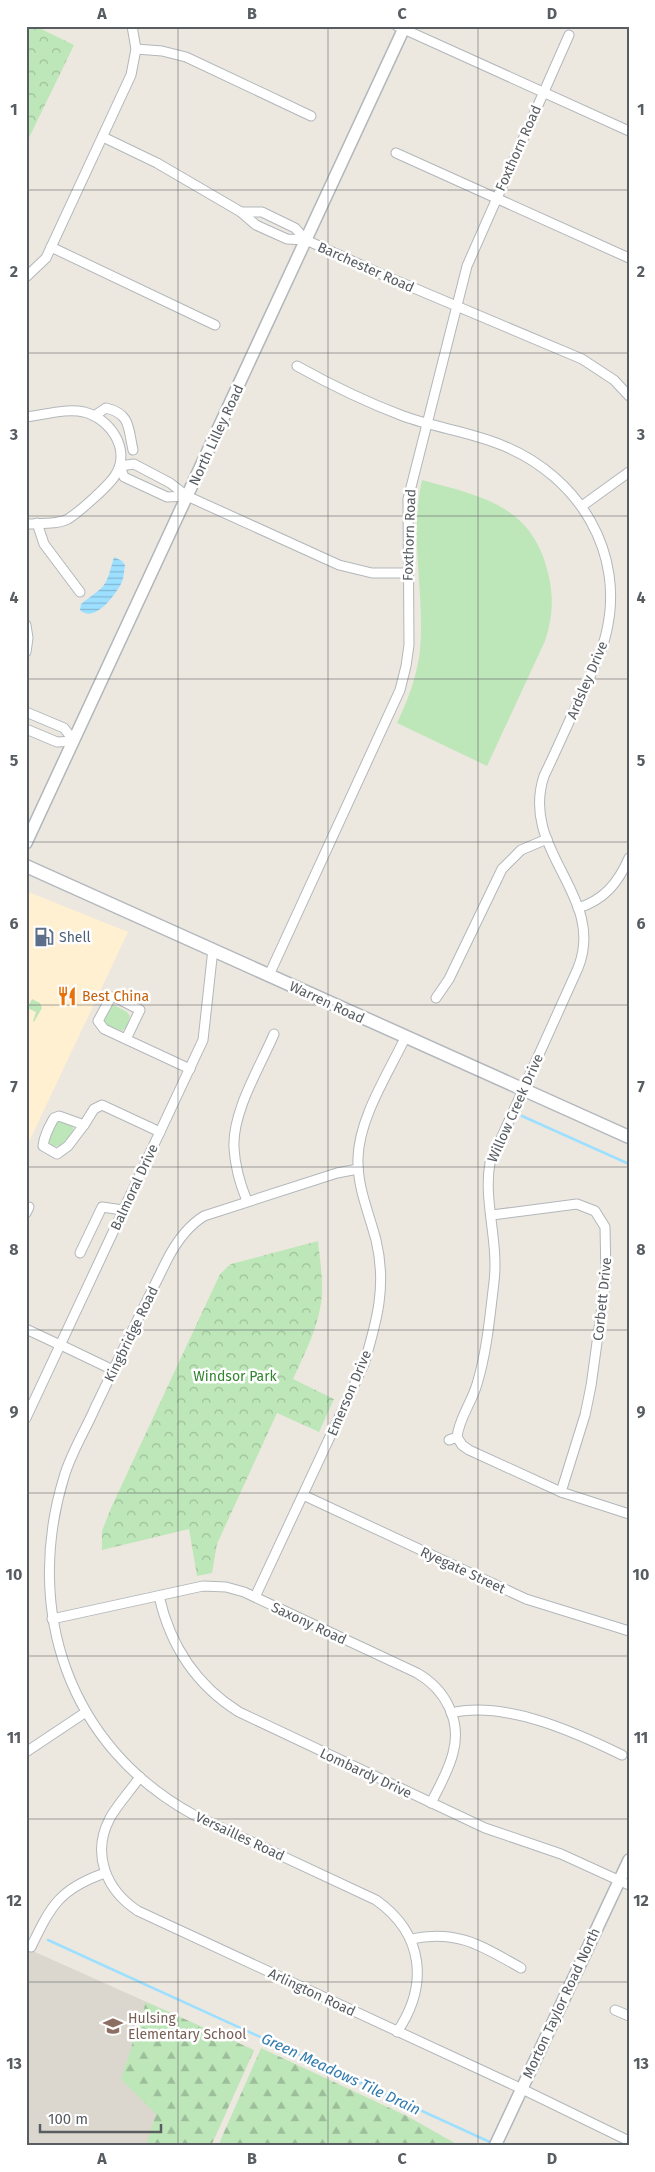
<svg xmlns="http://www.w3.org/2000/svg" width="655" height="2172" font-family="'Fira Sans',sans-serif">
<defs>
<pattern id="forest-firs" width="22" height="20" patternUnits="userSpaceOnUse" patternTransform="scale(1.25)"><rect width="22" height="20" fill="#bee7b9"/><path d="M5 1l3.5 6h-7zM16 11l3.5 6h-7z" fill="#9dbe9a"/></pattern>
<pattern id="park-crowns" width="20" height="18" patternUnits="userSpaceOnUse" patternTransform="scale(1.25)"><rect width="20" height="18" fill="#bee7b9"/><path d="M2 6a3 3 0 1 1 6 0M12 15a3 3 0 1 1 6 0" fill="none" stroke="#9dbe9a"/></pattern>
<pattern id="water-rules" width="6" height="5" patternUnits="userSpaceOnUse" patternTransform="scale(1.25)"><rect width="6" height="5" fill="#9ddfff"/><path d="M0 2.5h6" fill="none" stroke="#83b8d2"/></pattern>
</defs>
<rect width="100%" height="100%" fill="#ede8df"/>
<path fill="#fff0d2" d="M 26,891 L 128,932 L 26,1148 Z"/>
<path fill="#dcd7ce" d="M 26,1948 L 254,2050 L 211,2146 L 26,2146 Z"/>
<g fill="#bee7b9">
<path d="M 422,480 C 481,496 532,505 548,573 C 554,597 553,618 545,641 L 487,766 L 397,723 C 408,700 417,676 420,650 C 425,594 409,536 422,480 Z"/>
<path d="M 32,999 L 40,1003 L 42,1008 L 34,1022 L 33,1021 L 36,1012 L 27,1008 Z"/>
<path d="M 114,1005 L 127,1012 L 130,1016 L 126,1028 L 122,1031 L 107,1025 L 104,1021 L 109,1009 Z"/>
<path d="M 60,1120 L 72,1124 L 74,1132 L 60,1146 L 52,1147 L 47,1140 L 56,1122 Z"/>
</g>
<g fill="url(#forest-firs)">
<path d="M 146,2002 L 254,2050 L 211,2146 L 146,2146 L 156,2114 L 121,2079 Z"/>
<path d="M 261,2048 L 407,2116 L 460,2146 L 218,2146 Z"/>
</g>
<g fill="url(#park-crowns)">
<path d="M 26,26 L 35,26 L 74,45 L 26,144 Z"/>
<path d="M 318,1241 C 320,1261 324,1283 321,1303 C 317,1330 304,1355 293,1379 L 334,1399 L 319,1432 L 277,1413 L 217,1544 L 212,1573 L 197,1576 L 189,1529 L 102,1550 L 102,1531 L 111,1508 L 220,1274 L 231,1264 Z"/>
</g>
<path fill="url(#water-rules)" d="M 114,557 L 122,561 L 125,565 C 124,571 124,576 122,582 C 116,594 95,624 80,610 L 81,604 C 107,584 105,589 114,557 Z"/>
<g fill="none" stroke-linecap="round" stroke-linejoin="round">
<g stroke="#9ddfff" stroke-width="2.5">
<path d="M 522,1116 L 629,1164"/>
<path d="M 48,1940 L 492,2143"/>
</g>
<defs>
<g id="minor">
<path d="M 397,26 L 629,131"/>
<path d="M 136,49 L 162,51 L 186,57 L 311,116"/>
<path d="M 103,137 L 157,163 L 241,212 L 256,225 L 287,239 L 306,240 L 383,275 L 582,359 L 614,380 L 629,396"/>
<path d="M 396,153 L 629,258"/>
<path d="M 241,212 L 262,212 L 295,228 L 306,240"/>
<path d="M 51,247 L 215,325"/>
<path d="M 26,277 L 46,258 L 131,75 L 136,49 L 132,26"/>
<path d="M 297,366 C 331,385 366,402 403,416 C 436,428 472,432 504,446 C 579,477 626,553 606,634 C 601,655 591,674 582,694 C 569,721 557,749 544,776 C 519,851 607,896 578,968 L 490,1163 C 483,1200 499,1242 494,1282 C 490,1315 487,1351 477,1384 C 472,1402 459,1418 457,1437 L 449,1440"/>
<path d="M 94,416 L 106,408 C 131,414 128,428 133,450"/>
<path d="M 26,417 C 45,415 65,408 84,412 C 109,418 131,448 116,474 C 110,485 79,512 68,519 C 57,525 39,523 26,524"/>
<path d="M 120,466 L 134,464 L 170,483 L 187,496 L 339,565 L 372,573 L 407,573"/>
<path d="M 120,466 L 124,477 L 167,497 L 187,496"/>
<path d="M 582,506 L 629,472"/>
<path d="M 37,523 L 44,544 L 80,592"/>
<path d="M 26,625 L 28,638 L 26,652"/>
<path d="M 26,712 L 64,728 L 74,741"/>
<path d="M 26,729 L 57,742 L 74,741"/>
<path d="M 578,908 C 604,900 618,883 629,858"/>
<path d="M 269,975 L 400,690 L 406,666 L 409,645 L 408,499 L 467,266 L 569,35"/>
<path d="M 436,998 L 449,979 L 502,869 L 521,850 L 547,839"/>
<path d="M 126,1039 L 140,1010 L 115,997 L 111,997 L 98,1021 L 104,1029 L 190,1069"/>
<path d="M 59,1116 L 84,1125 L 68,1146 L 57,1154 L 43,1146 C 44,1136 49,1127 54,1118 Z"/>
<path d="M 84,1125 L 94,1109 L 102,1105 L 160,1132"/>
<path d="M 358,1169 L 337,1173 L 204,1216 C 188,1226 177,1241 168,1258 C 143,1308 119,1358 95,1408 C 85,1431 71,1453 64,1477 C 23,1611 69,1747 194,1815 L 376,1900 C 424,1934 429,1985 397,2032"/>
<path d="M 247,1201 C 240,1184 235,1166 234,1148 C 232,1112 260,1067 274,1034"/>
<path d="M 26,1213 L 29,1207"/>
<path d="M 492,1215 L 577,1204 L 595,1211 L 605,1227 L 606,1277 L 591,1386 L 585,1415 L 561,1492"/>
<path d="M 80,1253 L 102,1207 L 123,1210"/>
<path d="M 26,1329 L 60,1345"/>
<path d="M 65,1347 L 113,1370"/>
<path d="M 26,1418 L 203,1040 L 213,949"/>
<path d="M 457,1437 L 462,1445 L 469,1450 L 561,1492 L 629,1514"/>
<path d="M 303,1495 L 526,1599 L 629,1631"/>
<path d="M 159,1596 C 170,1645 196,1685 239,1712 L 485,1828 L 561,1854 L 629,1885"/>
<path d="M 255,1597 L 364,1364 C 377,1321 387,1285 376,1240 C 369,1213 357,1187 358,1158 C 359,1118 388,1074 405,1038"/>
<path d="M 52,1619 L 203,1586 L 226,1587 L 244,1592 L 417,1673 C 445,1689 462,1720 453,1753 C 449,1770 439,1787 431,1803"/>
<path d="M 451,1713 C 504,1700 575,1732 622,1755"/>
<path d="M 26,1752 L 86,1712"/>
<path d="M 140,1777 C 130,1791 118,1804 110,1818 C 91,1854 106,1890 138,1911 L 520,2088 L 629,2141"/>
<path d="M 411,1939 C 457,1929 482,1946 521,1968"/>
<path d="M 31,1947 C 51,1906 59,1889 105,1873"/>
<path d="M 615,2010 L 629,2016"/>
</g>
<g id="tertiary">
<path d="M 26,843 L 405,26"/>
<path d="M 495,2146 L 629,1860"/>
</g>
<path id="secondary" d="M 26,866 L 629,1137"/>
</defs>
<use href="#minor" stroke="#b2b7bb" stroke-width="11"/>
<use href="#tertiary" stroke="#b2b7bb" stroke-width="14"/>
<use href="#secondary" stroke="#b3b8be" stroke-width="15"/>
<use href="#minor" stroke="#fff" stroke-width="9"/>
<use href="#tertiary" stroke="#fff" stroke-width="11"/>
<use href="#secondary" stroke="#fff" stroke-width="12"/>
</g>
<path fill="none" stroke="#585d62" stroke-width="1" stroke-opacity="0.55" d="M 178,26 L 178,2146M 328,26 L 328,2146M 478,26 L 478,2146M 26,190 L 629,190M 26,353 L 629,353M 26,516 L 629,516M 26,679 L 629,679M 26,842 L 629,842M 26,1005 L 629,1005M 26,1167 L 629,1167M 26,1330 L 629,1330M 26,1493 L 629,1493M 26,1656 L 629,1656M 26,1819 L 629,1819M 26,1982 L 629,1982"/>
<defs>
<symbol id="fuel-bare" viewBox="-9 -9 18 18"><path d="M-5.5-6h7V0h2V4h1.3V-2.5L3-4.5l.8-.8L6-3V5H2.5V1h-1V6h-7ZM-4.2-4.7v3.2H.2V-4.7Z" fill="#5c6f8a" stroke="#fff" stroke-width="2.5" paint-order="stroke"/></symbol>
<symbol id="restaurant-bare" viewBox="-9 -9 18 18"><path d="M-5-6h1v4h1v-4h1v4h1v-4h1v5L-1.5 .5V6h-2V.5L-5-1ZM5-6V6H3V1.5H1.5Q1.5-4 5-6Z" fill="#e8710a" stroke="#fff" stroke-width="2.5" paint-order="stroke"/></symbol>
<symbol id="school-bare" viewBox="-9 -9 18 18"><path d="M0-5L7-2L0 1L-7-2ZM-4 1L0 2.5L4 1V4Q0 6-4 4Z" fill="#8d6e63" stroke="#fff" stroke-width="2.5" paint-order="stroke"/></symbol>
</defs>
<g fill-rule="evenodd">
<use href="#fuel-bare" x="30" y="923" width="28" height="28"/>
<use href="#restaurant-bare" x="53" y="982" width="28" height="28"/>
<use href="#school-bare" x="99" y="2012" width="28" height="28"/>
</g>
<g text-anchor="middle" stroke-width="5" stroke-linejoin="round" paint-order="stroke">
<g font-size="14" fill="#585d62" stroke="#fff">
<text transform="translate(518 148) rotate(-66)" y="5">Foxthorn Road</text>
<text transform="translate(366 267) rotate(24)" y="5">Barchester Road</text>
<text transform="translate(216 435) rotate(-65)" y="5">North Lilley Road</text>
<text transform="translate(409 535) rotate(-88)" y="5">Foxthorn Road</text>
<text transform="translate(587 680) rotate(-67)" y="5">Ardsley Drive</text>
<text transform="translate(327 1002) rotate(25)" y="5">Warren Road</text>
<text transform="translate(515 1108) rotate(-66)" y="5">Willow Creek Drive</text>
<text transform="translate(134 1187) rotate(-65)" y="5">Balmoral Drive</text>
<text transform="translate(602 1299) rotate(-84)" y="5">Corbett Drive</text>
<text transform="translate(131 1334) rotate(-64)" y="5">Kingbridge Road</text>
<text transform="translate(349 1393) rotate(-67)" y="5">Emerson Drive</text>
<text transform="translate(463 1570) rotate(25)" y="5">Ryegate Street</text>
<text transform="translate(309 1623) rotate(25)" y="5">Saxony Road</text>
<text transform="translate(366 1773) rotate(25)" y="5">Lombardy Drive</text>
<text transform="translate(240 1836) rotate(25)" y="5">Versailles Road</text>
<text transform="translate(312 1992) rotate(25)" y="5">Arlington Road</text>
<text transform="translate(561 2003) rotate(-65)" y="5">Morton Taylor Road North</text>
</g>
<g font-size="14" fill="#4e5e75" stroke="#fff" text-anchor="start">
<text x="59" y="942">Shell</text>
</g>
<g font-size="14" fill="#c56008" stroke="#fff" text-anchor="start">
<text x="82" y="1001">Best China</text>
</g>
<g font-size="14" fill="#32842e" stroke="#fff">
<text x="235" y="1381">Windsor Park</text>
</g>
<g font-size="14" fill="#785e54" stroke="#fff" text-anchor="start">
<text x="128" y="2023">Hulsing<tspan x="128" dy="16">Elementary School</tspan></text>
</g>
<g font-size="15" font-style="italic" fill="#327bae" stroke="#fff">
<text transform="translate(341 2074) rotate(25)" y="5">Green Meadows Tile Drain</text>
</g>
</g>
<rect width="655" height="2172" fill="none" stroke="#ffffff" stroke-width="55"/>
<path d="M40 2124v8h121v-8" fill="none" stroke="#585d62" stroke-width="2.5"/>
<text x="48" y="2124" font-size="15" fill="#585d62" stroke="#ffffff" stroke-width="4" paint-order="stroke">100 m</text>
<rect x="28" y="28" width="600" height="2116" fill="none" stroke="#585d62" stroke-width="2"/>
<g font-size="16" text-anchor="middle" font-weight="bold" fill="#585d62">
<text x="102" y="19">A</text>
<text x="252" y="19">B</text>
<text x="402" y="19">C</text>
<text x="552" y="19">D</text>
<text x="14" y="115">1</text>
<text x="641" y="115">1</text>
<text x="14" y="277">2</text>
<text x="641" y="277">2</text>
<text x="14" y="440">3</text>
<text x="641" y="440">3</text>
<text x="14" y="603">4</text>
<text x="641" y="603">4</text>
<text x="14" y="766">5</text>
<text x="641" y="766">5</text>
<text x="14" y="929">6</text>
<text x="641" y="929">6</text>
<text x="14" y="1092">7</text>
<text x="641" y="1092">7</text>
<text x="14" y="1255">8</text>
<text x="641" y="1255">8</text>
<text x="14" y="1417">9</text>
<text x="641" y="1417">9</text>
<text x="14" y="1580">10</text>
<text x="641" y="1580">10</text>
<text x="14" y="1743">11</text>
<text x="641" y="1743">11</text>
<text x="14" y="1906">12</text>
<text x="641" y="1906">12</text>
<text x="14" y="2069">13</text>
<text x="641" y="2069">13</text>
<text x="102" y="2164">A</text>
<text x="252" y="2164">B</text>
<text x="402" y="2164">C</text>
<text x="552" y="2164">D</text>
</g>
</svg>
